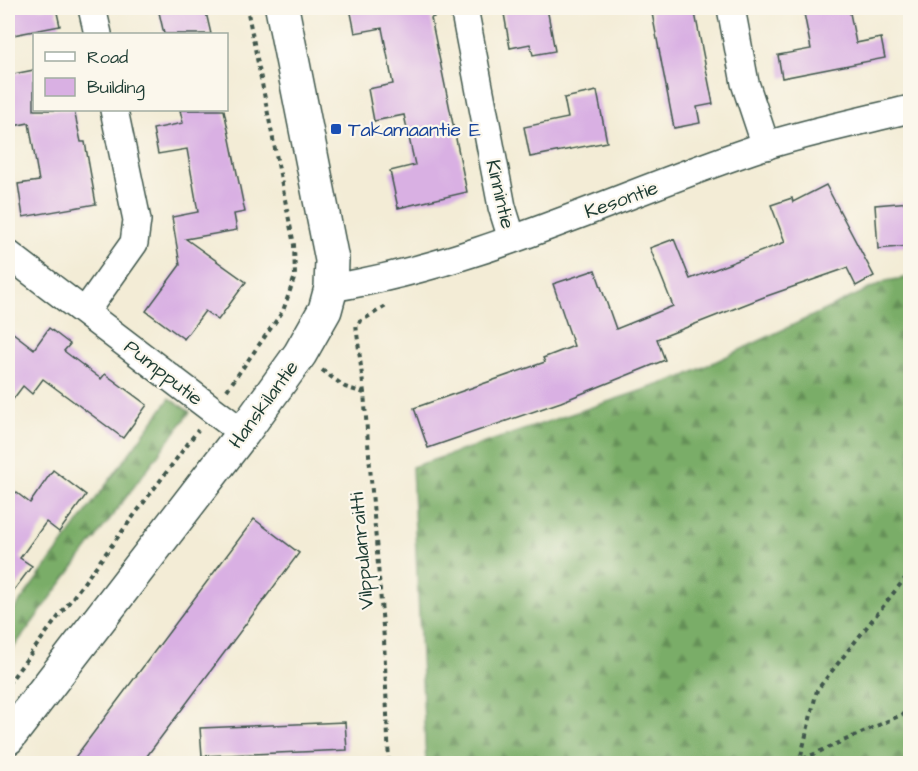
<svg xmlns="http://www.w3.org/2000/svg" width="918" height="771" font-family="'Architects Daughter',sans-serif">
<defs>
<pattern id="forest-firs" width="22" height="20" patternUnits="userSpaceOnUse" patternTransform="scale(1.5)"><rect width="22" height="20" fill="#7aad68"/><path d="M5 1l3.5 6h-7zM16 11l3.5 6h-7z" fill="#638e56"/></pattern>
</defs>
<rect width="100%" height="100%" fill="#fbf7ec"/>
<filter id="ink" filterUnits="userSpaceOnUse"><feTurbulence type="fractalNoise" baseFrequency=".0167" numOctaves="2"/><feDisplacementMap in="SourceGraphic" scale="12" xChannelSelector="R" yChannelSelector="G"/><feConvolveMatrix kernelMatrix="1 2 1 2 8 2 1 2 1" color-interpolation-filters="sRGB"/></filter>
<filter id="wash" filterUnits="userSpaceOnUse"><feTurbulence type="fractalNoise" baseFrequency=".008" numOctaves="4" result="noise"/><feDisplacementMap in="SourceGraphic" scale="24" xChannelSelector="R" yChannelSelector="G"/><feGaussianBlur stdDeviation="1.35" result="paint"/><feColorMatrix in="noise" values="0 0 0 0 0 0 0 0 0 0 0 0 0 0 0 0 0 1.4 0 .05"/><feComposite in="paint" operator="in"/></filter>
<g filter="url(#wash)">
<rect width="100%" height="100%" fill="#f3ecd6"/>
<g fill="url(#forest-firs)" stroke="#4c754e" stroke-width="1.5">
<path d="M 910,277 L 910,763 L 426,763 L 412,467 L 685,376 L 886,281 Z"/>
<path d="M 170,398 L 190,412 L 8,655 L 8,618 Z"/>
</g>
<g id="blocks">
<g fill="#d9b0e3">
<path d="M 8,8 L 56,8 L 60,26 L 8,36 Z"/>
<path d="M 158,8 L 205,8 L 211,34 L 164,34 Z"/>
<path d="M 350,8 L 433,8 L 434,17 L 431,18 L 467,192 L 398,208 L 390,171 L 415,165 L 404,115 L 374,121 L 368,89 L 393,84 L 382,28 L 355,33 Z"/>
<path d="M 503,8 L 547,8 L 555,51 L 533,55 L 530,44 L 510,48 Z"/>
<path d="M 651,8 L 694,8 L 713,104 L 697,107 L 700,123 L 674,128 Z"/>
<path d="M 803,8 L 849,8 L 856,43 L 881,38 L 885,58 L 782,78 L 778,55 L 811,49 Z"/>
<path d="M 34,70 L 34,110 L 74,110 L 81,142 L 85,142 L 96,204 L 23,217 L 18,184 L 39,181 L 29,123 L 8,127 L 8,75 Z"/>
<path d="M 597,91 L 607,142 L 530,157 L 524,127 L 568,118 L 564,98 Z"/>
<path d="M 180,110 L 224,110 L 245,212 L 234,214 L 237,230 L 186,239 L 246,282 L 218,320 L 205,311 L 184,339 L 146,311 L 180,265 L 172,217 L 198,212 L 187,149 L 158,154 L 153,129 L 183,123 Z"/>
<path d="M 826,185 L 874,276 L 856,286 L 847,268 L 764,297 L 657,339 L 665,360 L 561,402 L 428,448 L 414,408 L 545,362 L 543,358 L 574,346 L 553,284 L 595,270 L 616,329 L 673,306 L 650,248 L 674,239 L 690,279 L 785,242 L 771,205 L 792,198 L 793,202 Z"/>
<path d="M 910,202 L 910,246 L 878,249 L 875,205 Z"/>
<path d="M 49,328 L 70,344 L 64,351 L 101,379 L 105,374 L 147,405 L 123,438 L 43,379 L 32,394 L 23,386 L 8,406 L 8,329 L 34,349 Z"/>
<path d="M 53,470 L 86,495 L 59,532 L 46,522 L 20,558 L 32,566 L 8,598 L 8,486 L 30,503 Z"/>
<path d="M 254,519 L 299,553 L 141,764 L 70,764 Z"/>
<path d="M 345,722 L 347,750 L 202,756 L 200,728 Z"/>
</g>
</g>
</g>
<g filter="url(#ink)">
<use href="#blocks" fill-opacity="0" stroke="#3f574c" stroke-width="1.5"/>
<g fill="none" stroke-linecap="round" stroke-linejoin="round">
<defs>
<g id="minor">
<path d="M 92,8 L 98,34"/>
<path d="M 464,8 L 502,207 L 512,239"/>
<path d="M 731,8 L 745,83 L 766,146"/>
<path d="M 8,254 L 243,433"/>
<path d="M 331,288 C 482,264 621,193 764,146 C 812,131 862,121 910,109"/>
<path d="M 85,312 L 134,243 L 137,220 L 114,110"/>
</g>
<path id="tertiary" d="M 8,738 L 243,433 L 300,354 L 325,310 L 331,288 L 332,260 L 282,8"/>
</defs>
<use href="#minor" stroke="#3f574c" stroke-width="30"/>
<use href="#tertiary" stroke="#3f574c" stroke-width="36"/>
<g stroke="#3f574c" stroke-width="4" stroke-dasharray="4.5 4.5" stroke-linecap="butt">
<path d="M 322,370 L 345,387 L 364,393 L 384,639 L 389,764"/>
<path d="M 227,390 L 283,311 L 295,276 L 294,245 L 247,8"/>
<path d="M 364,393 L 356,324 L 386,306"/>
<path d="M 8,684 L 198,430"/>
<path d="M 803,759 L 910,711"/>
<path d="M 803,760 L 827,764"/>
<path d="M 799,764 L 817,690 L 910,572"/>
</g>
<use href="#minor" stroke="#fff" stroke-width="27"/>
<use href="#tertiary" stroke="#fff" stroke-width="33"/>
</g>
</g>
<rect fill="#1a4fb4" stroke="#fbf7ec" stroke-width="2" x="330" y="123" width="12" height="12" rx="3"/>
<g text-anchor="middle" stroke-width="4.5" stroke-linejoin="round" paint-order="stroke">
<g font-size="20" fill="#164399" stroke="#fbf7ec" text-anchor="start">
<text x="348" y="136">Takamaantie E</text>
</g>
<g font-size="20" fill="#1f3d34" stroke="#fbf7ec">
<text transform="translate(501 194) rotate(77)" y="7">Kinnintie</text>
<text transform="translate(621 199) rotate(-20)" y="7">Kesontie</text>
<text transform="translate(164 372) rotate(38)" y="7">Pumpputie</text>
<text transform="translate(263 404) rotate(-54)" y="7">Hanskilantie</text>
<text transform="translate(361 551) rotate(-95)" y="7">Vilppulanraitti</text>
</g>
</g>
<rect width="918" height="771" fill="none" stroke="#fbf7ec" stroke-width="30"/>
<rect x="33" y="33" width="195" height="78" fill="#fbf7ec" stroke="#a3ada2" stroke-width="1.5"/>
<rect x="45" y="52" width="30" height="9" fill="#ffffff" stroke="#a3ada2" stroke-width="1.5"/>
<text x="87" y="63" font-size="18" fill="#1f3d34">Road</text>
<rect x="45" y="78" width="30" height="18" fill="#d9b0e3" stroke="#a3ada2" stroke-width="1.5"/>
<text x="87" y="93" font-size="18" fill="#1f3d34">Building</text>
</svg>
